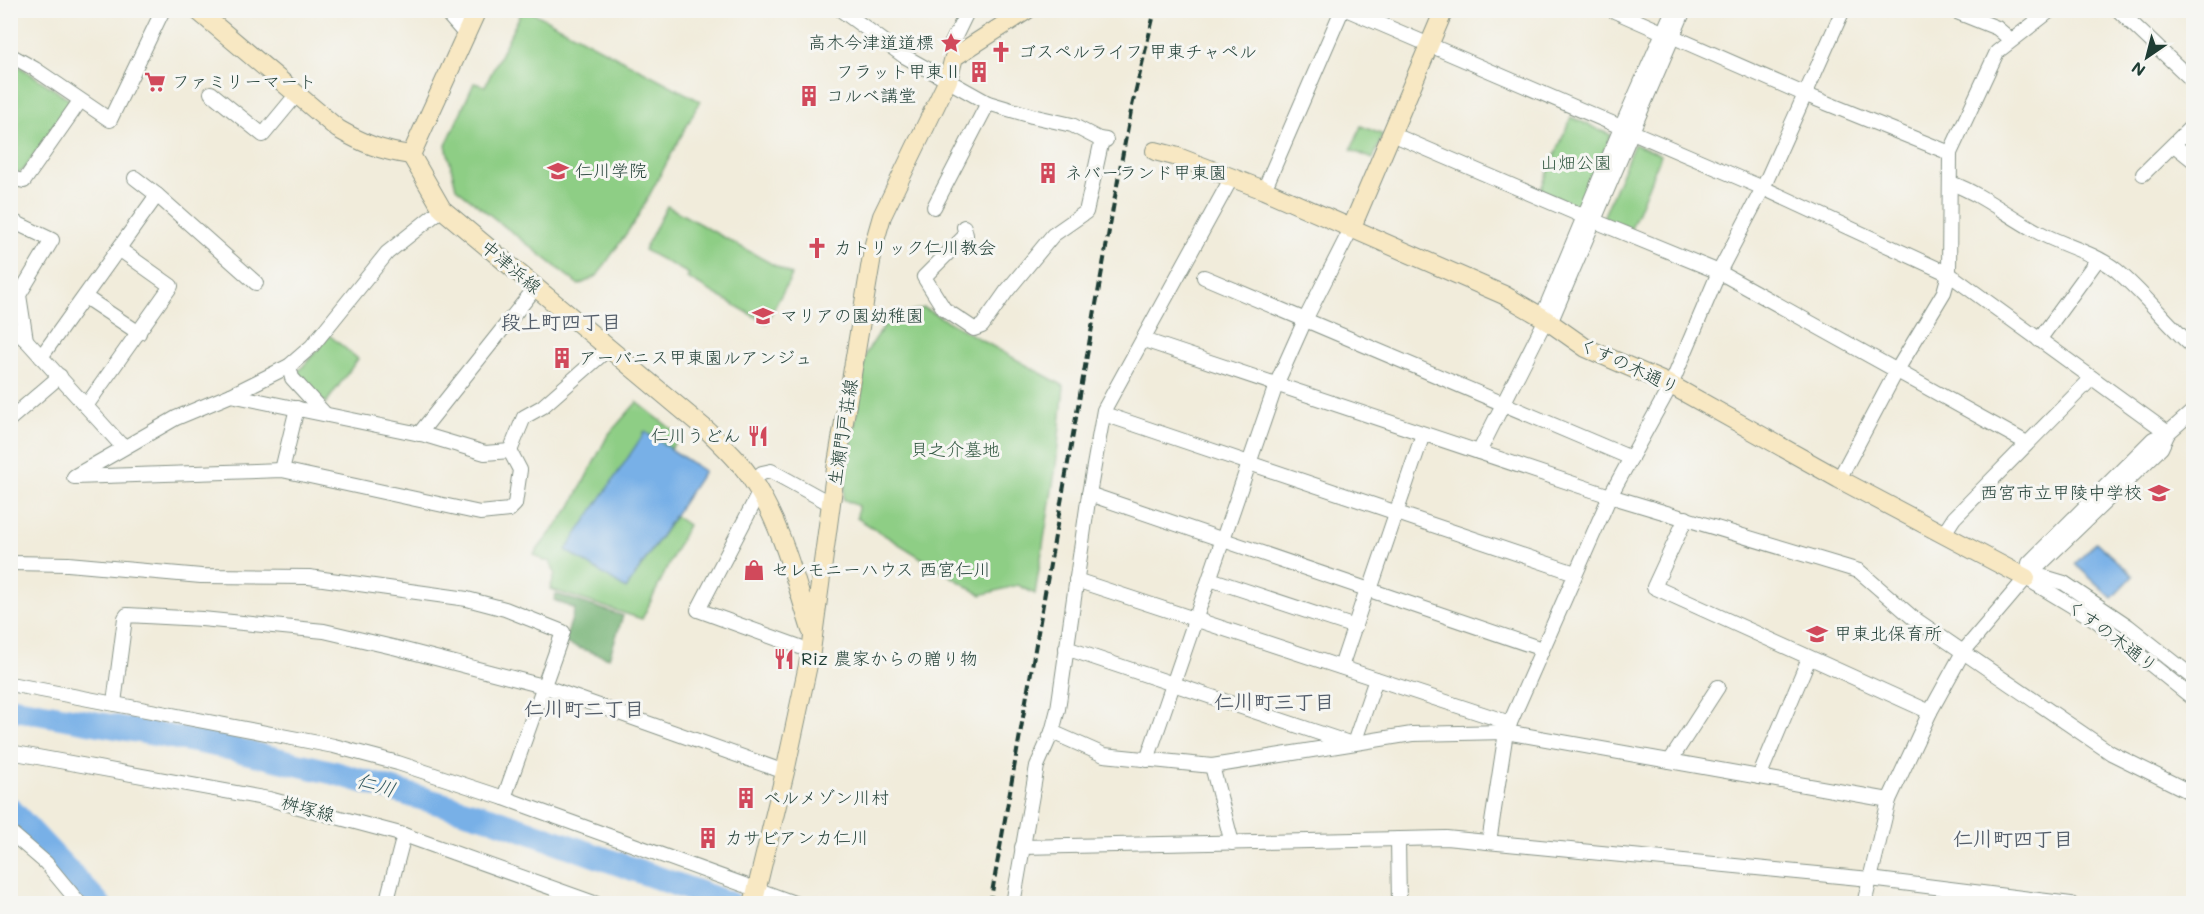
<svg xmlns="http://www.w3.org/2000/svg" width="2204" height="914" font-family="Mali,'Klee One',sans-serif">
<rect width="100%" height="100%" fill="#f6f6f2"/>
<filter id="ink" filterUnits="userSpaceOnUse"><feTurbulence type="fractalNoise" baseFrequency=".0167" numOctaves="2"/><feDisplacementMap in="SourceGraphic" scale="12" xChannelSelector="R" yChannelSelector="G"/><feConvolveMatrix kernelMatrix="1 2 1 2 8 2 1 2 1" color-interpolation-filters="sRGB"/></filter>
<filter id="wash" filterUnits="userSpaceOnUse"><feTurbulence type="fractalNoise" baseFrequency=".008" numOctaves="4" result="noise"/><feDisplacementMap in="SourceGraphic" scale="24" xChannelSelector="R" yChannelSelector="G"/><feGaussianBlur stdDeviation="1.35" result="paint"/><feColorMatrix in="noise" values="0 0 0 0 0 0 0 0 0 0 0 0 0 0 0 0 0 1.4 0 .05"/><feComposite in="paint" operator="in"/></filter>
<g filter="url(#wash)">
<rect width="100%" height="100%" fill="#f1ecdb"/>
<g fill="#8ece85" stroke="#56865c" stroke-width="1.5">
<path d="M 522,11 L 530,11 L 700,101 L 637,218 L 597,276 L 579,285 L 456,188 L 446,145 L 474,83 L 485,86 Z"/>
<path d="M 11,61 L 69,99 L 68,108 L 23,171 L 16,173 L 11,172 Z"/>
<path d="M 1571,117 L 1611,135 L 1581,208 L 1540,191 Z"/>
<path d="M 1361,126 L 1383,135 L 1373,159 L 1351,150 Z"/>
<path d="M 1634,144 L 1661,155 L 1631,229 L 1603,218 Z"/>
<path d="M 667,206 L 792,275 L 766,323 L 687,278 L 689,274 L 644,250 Z"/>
<path d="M 924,308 L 1064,386 L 1056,466 L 1035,594 L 1018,585 L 981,595 L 857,518 L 858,506 L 843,499 L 866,353 L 890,317 Z"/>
<path d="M 329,335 L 358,359 L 326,403 L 302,386 L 297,373 L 316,352 Z"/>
<path d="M 637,402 L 679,435 L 671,449 L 644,432 L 626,589 L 675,516 L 688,525 L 642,619 L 550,589 L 555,574 L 550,561 L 544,561 L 534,554 L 570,508 L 608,435 Z"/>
</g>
<path fill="#72b172" stroke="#487753" stroke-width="1.5" d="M 556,594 L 623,616 L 609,658 L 564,643 L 575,609 L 554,600 Z"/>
<g fill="#78b0e7" stroke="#4c768e" stroke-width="1.5">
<path d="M 645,432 L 704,471 L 626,589 L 566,550 Z"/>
<path d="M 2096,542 L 2133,576 L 2112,598 L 2075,564 Z"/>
</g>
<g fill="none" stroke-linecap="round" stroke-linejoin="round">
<g stroke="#78b0e7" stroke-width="24">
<path d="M 10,708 L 216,745 L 335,773 L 493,819 L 731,904"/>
<path d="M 10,809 L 99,904"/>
</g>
</g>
</g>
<g filter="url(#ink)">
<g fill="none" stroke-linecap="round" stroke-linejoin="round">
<defs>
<g id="street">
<path d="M 444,10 L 466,35"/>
<path d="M 841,10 L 904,56 L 988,103 L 1032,116 L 1072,125 L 1099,139 L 1106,140"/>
<path d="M 1348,10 L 1763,188 L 1949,274 L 2168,433"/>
<path d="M 1612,10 L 1804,94 L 1950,153"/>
<path d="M 1919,10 L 1920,10"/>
<path d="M 1952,10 L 1997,28 L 2011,40"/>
<path d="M 2118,10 L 2194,82"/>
<path d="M 10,55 L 35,69 L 110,120 L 163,10"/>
<path d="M 954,57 L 951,45 L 968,10"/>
<path d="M 211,93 L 263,135 L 297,94"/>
<path d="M 1392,134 L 1585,217 L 1719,272 L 2027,443"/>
<path d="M 2174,145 L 2194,161"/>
<path d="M 2143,174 L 2194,124"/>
<path d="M 10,178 L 24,181 L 80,101"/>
<path d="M 135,178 L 157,195 L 256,283"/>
<path d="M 1951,183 C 1983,195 2008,216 2038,232 C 2064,246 2093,252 2116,270 C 2144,293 2166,323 2194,348"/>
<path d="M 1264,190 L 1342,10"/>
<path d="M 934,207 L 988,103"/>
<path d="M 10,220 L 52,240 L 19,295 L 26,340"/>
<path d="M 964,227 L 966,235 L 924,277 L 944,309 L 974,329 L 982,326 L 1006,292 L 1053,235 L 1086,212 L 1101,144 L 1099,139"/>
<path d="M 1204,277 L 1631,458"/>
<path d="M 85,297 L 139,333"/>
<path d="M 1542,317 L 1621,128 L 1673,10"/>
<path d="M 1550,323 L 1684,10"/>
<path d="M 10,327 L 26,340 L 123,447"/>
<path d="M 1144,340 L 1610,496 L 1859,571 L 1912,617 L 2111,753 L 2194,794"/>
<path d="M 2039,340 L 2098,259"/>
<path d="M 41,357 L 157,195"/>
<path d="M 289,366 L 292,378 L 324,413"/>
<path d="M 231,395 L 425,435 L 485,453 L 510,451"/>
<path d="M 86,406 L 171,286 L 119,249"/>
<path d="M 1104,414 L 1575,573"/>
<path d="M 10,419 L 60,376"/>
<path d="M 419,434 L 536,287"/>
<path d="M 510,451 L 524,417 L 542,407 L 608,349"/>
<path d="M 1479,452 L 1546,319"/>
<path d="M 282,470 L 297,408"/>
<path d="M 75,476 L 176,418 L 231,395 L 289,366 L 312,346 L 387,253 L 442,209"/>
<path d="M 74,477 L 282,470 L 480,513 L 509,510 L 515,504 L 520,470 L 510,451"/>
<path d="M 1839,479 L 1897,370 L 1944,292 L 1949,274 L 1950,153 L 1997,52 L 2051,10"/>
<path d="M 753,480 L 762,473 L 771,471 L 831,504"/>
<path d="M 759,493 L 698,610 L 811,651"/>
<path d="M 1089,494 L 1542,649"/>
<path d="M 1686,518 L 1654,587 L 1930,712"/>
<path d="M 1943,535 L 1954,518 L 2092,378"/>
<path d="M 10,563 L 68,564 L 201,576 L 309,577 L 467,599 L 505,609 L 563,632 L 504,798"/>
<path d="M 2026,578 L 2029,563 L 2153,439 L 2168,433 L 2194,410"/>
<path d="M 2026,578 L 2097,621 L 2194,699"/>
<path d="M 2026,578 L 2044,577 L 2064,583 L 2128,626 L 2194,678"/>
<path d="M 1210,579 L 1355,627"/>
<path d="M 1076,580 L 1510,723"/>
<path d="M 1370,590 L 1423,434"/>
<path d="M 1066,648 L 1349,743"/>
<path d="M 1341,667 L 1367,589"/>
<path d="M 10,684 L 334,746 L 398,763 L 504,798 L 797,904"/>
<path d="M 114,703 L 125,618 L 127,615 L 202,619 L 324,631 L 397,648 L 543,686 L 785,772"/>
<path d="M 1052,732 L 1104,755 L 1212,766 L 1412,734 L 1506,732 L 1889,800"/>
<path d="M 1354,743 L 1376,679"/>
<path d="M 10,752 L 269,799 L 404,835 L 597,904"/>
<path d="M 1147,760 L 1276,385 L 1305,320 L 1351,229"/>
<path d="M 1670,761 L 1718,687"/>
<path d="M 1212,766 L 1232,843"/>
<path d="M 1759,777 L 1809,658"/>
<path d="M 10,832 L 46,863 L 80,904"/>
<path d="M 1398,839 L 1399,904"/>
<path d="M 1489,842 L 1506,732 L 1610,496 L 1671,385 L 1719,272 L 1763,188 L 1843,10"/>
<path d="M 1022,847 L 1446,838 L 1870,879 L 2071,904"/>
<path d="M 386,904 L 404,835"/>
<path d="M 1013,904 L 1037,766 L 1052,732 L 1058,709 L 1089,494 L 1104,410 L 1232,177"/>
<path d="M 1864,904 L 1889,800 L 1930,712 L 1963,652 L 2026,578 L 2161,448 L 2168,433"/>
</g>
<g id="secondary">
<path d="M 197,10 L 338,129 C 364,144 382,151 411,155"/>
<path d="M 1155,151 L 1178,157 L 1264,190 L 1504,295 L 1542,317 L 1586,348 L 1671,385 L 1839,479 L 2026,578"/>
<path d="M 411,155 L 442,209 L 709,432 C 724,447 741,462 752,480 C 782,525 795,580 811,630"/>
<path d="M 411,155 L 477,10"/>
<path d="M 1351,229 L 1444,10"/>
<path d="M 753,904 L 785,772 L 811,651 L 834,481 L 874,244 L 882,216 L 948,80 L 954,57 L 1027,10"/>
</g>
</defs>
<use href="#street" stroke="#889488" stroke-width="16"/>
<use href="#secondary" stroke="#889488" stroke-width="20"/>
<use href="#street" stroke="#fff" stroke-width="14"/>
<use href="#secondary" stroke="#f8e8c3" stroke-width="18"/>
<path stroke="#1f3d34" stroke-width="4" stroke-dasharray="9 4.5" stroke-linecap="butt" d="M 990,904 L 1121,163 L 1132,106 L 1155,10"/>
</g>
</g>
<defs>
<symbol id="sight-bare" viewBox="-9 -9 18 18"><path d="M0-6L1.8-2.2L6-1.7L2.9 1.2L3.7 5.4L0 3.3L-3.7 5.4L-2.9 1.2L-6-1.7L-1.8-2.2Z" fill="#d1495b" stroke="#f6f6f2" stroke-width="2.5" paint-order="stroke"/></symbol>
<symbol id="church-bare" viewBox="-9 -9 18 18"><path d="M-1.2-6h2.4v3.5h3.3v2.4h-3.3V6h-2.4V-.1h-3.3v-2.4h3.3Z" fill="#d1495b" stroke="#f6f6f2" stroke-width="2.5" paint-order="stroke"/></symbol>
<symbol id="building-bare" viewBox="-9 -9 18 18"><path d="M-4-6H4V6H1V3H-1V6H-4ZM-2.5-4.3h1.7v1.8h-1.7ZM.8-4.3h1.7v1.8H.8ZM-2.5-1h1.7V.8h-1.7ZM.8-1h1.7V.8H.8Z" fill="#d1495b" stroke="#f6f6f2" stroke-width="2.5" paint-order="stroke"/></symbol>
<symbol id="supermarket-bare" viewBox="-9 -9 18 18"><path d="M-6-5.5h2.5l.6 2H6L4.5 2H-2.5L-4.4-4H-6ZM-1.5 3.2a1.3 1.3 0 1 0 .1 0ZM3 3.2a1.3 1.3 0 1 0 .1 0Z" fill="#d1495b" stroke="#f6f6f2" stroke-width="2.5" paint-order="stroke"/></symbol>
<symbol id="school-bare" viewBox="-9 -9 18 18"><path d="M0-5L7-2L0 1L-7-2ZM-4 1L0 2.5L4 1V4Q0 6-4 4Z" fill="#d1495b" stroke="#f6f6f2" stroke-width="2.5" paint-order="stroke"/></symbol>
<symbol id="restaurant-bare" viewBox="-9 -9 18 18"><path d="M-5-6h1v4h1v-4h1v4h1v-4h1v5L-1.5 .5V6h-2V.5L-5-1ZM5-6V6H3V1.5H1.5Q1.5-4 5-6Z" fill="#d1495b" stroke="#f6f6f2" stroke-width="2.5" paint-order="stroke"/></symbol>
<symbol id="shop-bare" viewBox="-9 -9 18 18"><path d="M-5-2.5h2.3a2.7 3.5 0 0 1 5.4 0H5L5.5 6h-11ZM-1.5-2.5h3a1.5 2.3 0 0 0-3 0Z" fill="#d1495b" stroke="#f6f6f2" stroke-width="2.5" paint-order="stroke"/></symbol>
</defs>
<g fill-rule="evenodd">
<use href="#sight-bare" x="936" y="28" width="30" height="30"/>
<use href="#church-bare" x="986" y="37" width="30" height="30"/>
<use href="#building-bare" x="964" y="57" width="30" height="30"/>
<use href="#supermarket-bare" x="140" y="67" width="30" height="30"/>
<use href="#building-bare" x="794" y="81" width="30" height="30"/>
<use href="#school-bare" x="543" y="156" width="30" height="30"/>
<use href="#building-bare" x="1033" y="158" width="30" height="30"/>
<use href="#church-bare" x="802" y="233" width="30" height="30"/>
<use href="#school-bare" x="748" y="301" width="30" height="30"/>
<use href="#building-bare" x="547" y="343" width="30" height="30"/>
<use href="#restaurant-bare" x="743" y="421" width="30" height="30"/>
<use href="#school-bare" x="2144" y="478" width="30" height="30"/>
<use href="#shop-bare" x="739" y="555" width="30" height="30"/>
<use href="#school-bare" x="1802" y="619" width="30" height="30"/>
<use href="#restaurant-bare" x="769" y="644" width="30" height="30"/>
<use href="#building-bare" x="731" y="783" width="30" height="30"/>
<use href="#building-bare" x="693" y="823" width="30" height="30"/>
</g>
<g text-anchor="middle" stroke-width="6" stroke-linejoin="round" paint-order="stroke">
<g font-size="18" fill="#1f3d34" stroke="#f6f6f2" text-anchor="start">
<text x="934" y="49" text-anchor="end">高木今津道道標</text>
<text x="1018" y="58">ゴスペルライフ 甲東チャペル</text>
<text x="962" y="78" text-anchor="end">フラット甲東Ⅱ</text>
<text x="172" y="88">ファミリーマート</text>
<text x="826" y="102">コルベ講堂</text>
<text x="575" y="177">仁川学院</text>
<text x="1065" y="179">ネバーランド甲東園</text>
<text x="834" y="254">カトリック仁川教会</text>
<text x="780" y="322">マリアの園幼稚園</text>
<text x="579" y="364">アーバニス甲東園ルアンジュ</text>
<text x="741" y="442" text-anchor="end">仁川うどん</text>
<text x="2142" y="499" text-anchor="end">西宮市立甲陵中学校</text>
<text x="771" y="576">セレモニーハウス 西宮仁川</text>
<text x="1834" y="640">甲東北保育所</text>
<text x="801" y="665">Riz 農家からの贈り物</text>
<text x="763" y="804">ベルメゾン川村</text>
<text x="725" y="844">カサビアンカ仁川</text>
</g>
<g font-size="18" fill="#355a44" stroke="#f6f6f2">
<text x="1576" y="169">山畑公園</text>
<text x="955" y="456">貝之介墓地</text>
</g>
<g font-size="18" fill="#1f3d34" stroke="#f6f6f2">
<text transform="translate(511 267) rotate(40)" y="6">中津浜線</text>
<text transform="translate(1629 366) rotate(25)" y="6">くすの木通り</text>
<text transform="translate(843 432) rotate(-81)" y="6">生瀬門戸荘線</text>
<text transform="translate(2112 636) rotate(37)" y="6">くすの木通り</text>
<text transform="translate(308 809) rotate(15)" y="6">桝塚線</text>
</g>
<g font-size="20" font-weight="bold" fill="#555f6b" stroke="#f6f6f2">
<text x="561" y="329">段上町四丁目</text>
<text x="1274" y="709">仁川町三丁目</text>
<text x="584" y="716">仁川町二丁目</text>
<text x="2013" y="846">仁川町四丁目</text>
</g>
<g font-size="20" font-style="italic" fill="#355a61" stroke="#f6f6f2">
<text transform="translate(376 785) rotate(16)" y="7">仁川</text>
</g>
</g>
<rect width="2204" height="914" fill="none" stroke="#f6f6f2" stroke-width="36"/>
<g transform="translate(2147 57) rotate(215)" stroke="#f6f6f2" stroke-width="4.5" paint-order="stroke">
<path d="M0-4.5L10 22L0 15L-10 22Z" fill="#1f3d34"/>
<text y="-9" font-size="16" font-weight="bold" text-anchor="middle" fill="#1f3d34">N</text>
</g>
</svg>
